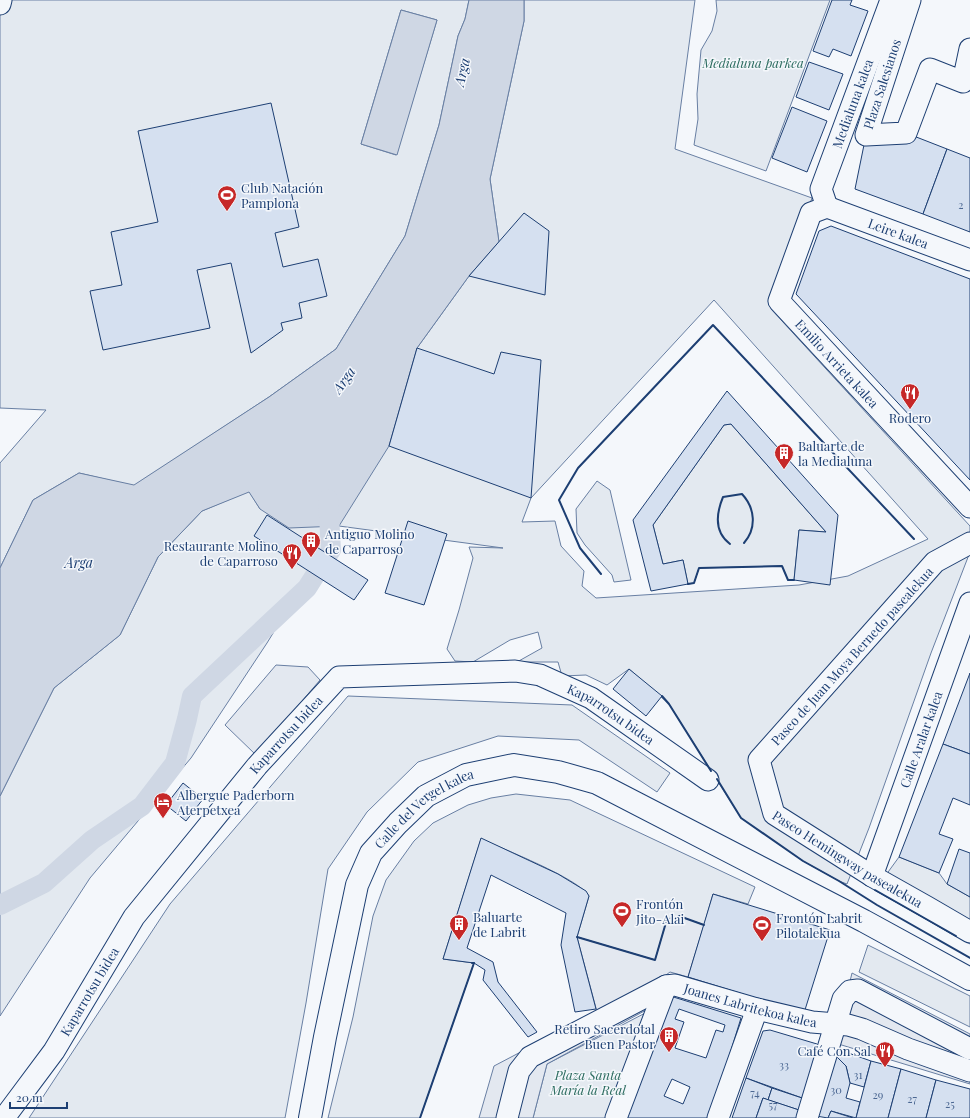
<svg xmlns="http://www.w3.org/2000/svg" width="970" height="1118" font-family="'Playfair Display',serif">
<rect width="100%" height="100%" fill="#f4f7fb"/>
<g fill="#e3e9f0" stroke="#687fa3" fill-rule="evenodd">
<path d="M 0,0 L 469,0 L 465,19 L 458,36 L 439,125 L 405,236 L 336,349 L 269,397 L 134,486 L 79,473 L 33,500 L 0,568 L 0,463 L 46,410 L 0,408 ZM 401,10 L 437,20 L 396,155 L 361,144 Z"/>
<path d="M 524,0 L 695,0 L 675,149 L 812,198 L 771,309 L 970,526 L 970,552 L 931,653 L 869,828 L 847,884 L 839,881 L 803,861 L 741,818 L 669,704 L 629,669 L 607,685 L 586,675 L 562,676 L 558,662 L 517,662 L 542,648 L 538,632 L 510,640 L 473,662 L 455,661 L 447,649 L 459,610 L 473,558 L 469,547 L 503,548 L 339,526 L 267,643 L 191,758 L 90,878 L 0,1016 L 0,796 L 54,688 L 120,635 L 158,557 L 202,511 L 249,491 L 260,509 L 389,446 L 417,348 L 469,276 L 499,242 L 490,179 L 524,21 ZM 714,300 L 928,539 L 848,576 L 799,585 L 596,598 L 582,586 L 584,571 L 561,546 L 555,521 L 522,522 L 531,498 Z"/>
<path d="M 716,0 L 830,0 L 766,171 L 694,145 L 698,119 L 697,94 L 701,50 L 712,31 L 717,11 Z"/>
<path d="M 731,424 L 826,532 L 799,530 L 794,580 L 788,580 L 782,566 L 699,568 L 694,583 L 688,584 L 683,560 L 663,564 L 653,525 L 724,425 Z"/>
<path d="M 597,481 L 610,490 L 631,580 L 614,582 L 612,575 L 585,545 L 577,533 L 576,509 Z"/>
<path d="M 348,696 L 572,705 L 670,773 L 657,792 L 579,740 L 498,736 L 418,762 L 367,812 L 328,869 L 306,1003 L 285,1118 L 29,1118 L 170,904 Z"/>
<path d="M 516,794 L 570,800 L 755,887 L 748,904 L 713,894 L 704,925 L 679,916 L 655,960 L 577,937 L 589,896 C 578,878 503,849 481,839 L 443,959 L 474,963 L 420,1118 L 328,1118 L 353,1017 L 373,916 L 386,880 L 414,841 L 433,823 L 468,805 L 491,798 Z"/>
<path d="M 899,857 L 939,873 L 947,884 L 970,897 L 970,944 L 875,890 Z"/>
<path d="M 868,945 L 970,996 L 970,1027 L 859,972 Z"/>
<path d="M 653,1009 L 612,1118 L 533,1118 L 547,1064 Z"/>
</g>
<g fill="#e3e8f0" stroke="#687fa3">
<path d="M 276,665 L 308,667 L 320,680 L 256,755 L 225,725 Z"/>
<path d="M 679,916 L 704,925 L 688,977 L 670,972 L 666,975 L 666,986 L 659,1003 L 547,1064 L 533,1118 L 479,1118 L 494,1066 L 597,1012 L 577,937 L 655,960 L 667,919 Z"/>
<path d="M 852,973 L 970,1034 L 970,1084 L 835,1043 Z"/>
</g>
<g fill="#cfd7e4" stroke="#687fa3">
<path d="M 469,0 L 524,0 L 524,21 L 490,179 L 499,242 L 469,276 L 417,348 L 389,446 L 339,526 L 289,528 L 260,509 L 249,492 L 202,511 L 158,557 L 120,635 L 54,688 L 0,796 L 0,568 L 33,500 L 79,473 L 134,485 L 269,397 L 336,349 L 405,236 L 439,125 L 458,36 L 465,19 Z"/>
<path d="M 401,10 L 437,20 L 397,155 L 361,144 Z"/>
</g>
<g fill="none" stroke-linecap="round" stroke-linejoin="round">
<path stroke="#cfd7e4" stroke-width="20" d="M 0,905 L 44,883 L 92,840 L 142,806 L 175,763 L 187,719 L 192,696 L 307,588 L 331,550 L 328,499"/>
</g>
<g fill="#d5e0f0" stroke="#1d3f73" fill-rule="evenodd">
<path d="M 832,0 L 852,0 L 850,5 L 868,11 L 851,56 L 833,49 L 829,57 L 813,51 Z"/>
<path d="M 809,62 L 843,74 L 829,110 L 796,97 Z"/>
<path d="M 271,103 L 299,227 L 275,233 L 283,267 L 318,259 L 327,296 L 299,303 L 302,318 L 281,323 L 283,330 L 251,353 L 231,263 L 197,270 L 210,328 L 103,350 L 90,291 L 122,285 L 111,232 L 158,222 L 138,131 Z"/>
<path d="M 792,107 L 827,121 L 807,172 L 772,158 Z"/>
<path d="M 906,133 L 947,149 L 923,214 L 855,189 L 866,135 Z"/>
<path d="M 947,149 L 970,158 L 970,232 L 923,214 Z"/>
<path d="M 524,213 L 549,231 L 545,295 L 469,276 Z"/>
<path d="M 831,226 L 970,279 L 970,480 L 796,294 L 819,231 Z"/>
<path d="M 417,348 L 494,374 L 501,352 L 541,360 L 531,498 L 389,446 Z"/>
<path d="M 727,391 L 838,515 L 830,585 L 794,580 L 799,530 L 826,532 L 731,424 L 724,425 L 653,525 L 663,564 L 683,560 L 688,584 L 651,591 L 633,520 Z"/>
<path d="M 267,515 L 368,580 L 354,600 L 254,536 Z"/>
<path d="M 408,521 L 447,534 L 424,605 L 385,593 Z"/>
<path d="M 629,669 L 662,696 L 646,716 L 613,689 Z"/>
<path d="M 970,673 L 970,754 L 943,744 Z"/>
<path d="M 943,744 L 970,754 L 970,805 L 953,798 L 939,834 L 953,839 L 939,873 L 899,857 Z"/>
<path d="M 183,783 L 203,799 L 186,821 L 166,805 Z"/>
<path d="M 481,838 L 558,874 L 586,891 L 589,896 L 577,937 L 596,1009 L 575,1012 L 561,945 L 566,913 L 491,875 L 467,948 L 493,962 L 498,982 L 537,1032 L 528,1037 L 483,980 L 485,970 L 474,963 L 443,959 Z"/>
<path d="M 959,849 L 970,853 L 970,897 L 947,884 Z"/>
<path d="M 713,894 L 830,930 L 804,1013 L 688,977 Z"/>
<path d="M 667,995 L 741,1018 L 710,1118 L 625,1118 ZM 679,1009 L 725,1025 L 723,1032 L 716,1030 L 706,1058 L 675,1048 L 684,1022 L 675,1019 ZM 672,1079 L 690,1087 L 683,1104 L 664,1096 Z"/>
<path d="M 770,1030 L 817,1044 L 822,1052 L 805,1099 L 746,1078 L 763,1031 Z"/>
<path d="M 837,1049 L 871,1061 L 864,1087 L 850,1083 L 846,1066 L 835,1055 Z"/>
<path d="M 835,1055 L 846,1066 L 850,1083 L 846,1098 L 860,1102 L 856,1118 L 831,1111 L 828,1118 L 816,1116 Z"/>
<path d="M 871,1061 L 901,1069 L 888,1118 L 856,1118 Z"/>
<path d="M 901,1069 L 936,1080 L 926,1118 L 888,1118 Z"/>
<path d="M 746,1078 L 772,1088 L 768,1100 L 763,1098 L 756,1118 L 732,1118 Z"/>
<path d="M 936,1080 L 970,1089 L 970,1118 L 926,1118 Z"/>
<path d="M 772,1088 L 805,1099 L 802,1111 L 768,1100 Z"/>
<path d="M 763,1098 L 802,1111 L 799,1118 L 756,1118 Z"/>
<path d="M 831,1111 L 853,1118 L 828,1118 Z"/>
</g>
<g fill="none" stroke-linecap="round" stroke-linejoin="round">
<defs>
<g id="minor">
<path d="M 910,0 L 866,135 L 906,133 L 930,69 L 963,82 L 970,49"/>
<path d="M 0,4 L 1,0"/>
<path id="s1" d="M 827,207 L 811,213 L 779,301 L 970,507"/>
<path id="s2" d="M 827,207 L 821,189 L 891,0"/>
<path id="s3" d="M 827,207 L 970,260"/>
<path id="s4" d="M 970,543 L 935,562 L 759,760 L 774,814 L 872,876 L 927,907 L 970,932"/>
<path id="s5" d="M 872,876 L 970,603"/>
<path id="s6" d="M 4,1118 L 54,1051 L 134,917 L 257,766 L 339,677 L 515,671 L 540,675 L 591,698 L 708,780"/>
<path id="s7" d="M 507,1118 L 519,1071 L 530,1057 L 666,986 L 675,985 L 757,1009 L 812,1022 L 848,1025 L 862,1029 L 908,1049 L 970,1071"/>
<path d="M 616,1118 L 666,986"/>
<path d="M 718,1118 L 757,1009"/>
<path d="M 807,1118 L 843,999 L 850,991 L 858,990 L 970,1049"/>
</g>
<g id="major">
<path id="s8" d="M 310,1118 L 325,1037 L 357,885 L 371,853 L 398,823 L 426,796 L 466,775 L 514,765 L 558,772 L 597,783 L 864,921 L 970,979"/>
</g>
</defs>
<use href="#minor" stroke="#1d3f73" stroke-width="23"/>
<use href="#major" stroke="#1d3f73" stroke-width="24"/>
<use href="#minor" stroke="#f4f7fb" stroke-width="21"/>
<use href="#major" stroke="#f4f7fb" stroke-width="22"/>
<g stroke="#1d3f73" stroke-width="2">
<path d="M 730,544 C 714,532 716,514 723,497 L 742,494 C 755,508 757,528 744,543"/>
<path d="M 601,574 L 580,548 L 559,500 L 578,468 L 713,325 L 914,539"/>
<path d="M 688,584 L 694,583 L 699,568 L 782,566 L 788,580 L 794,580"/>
<path d="M 662,696 L 669,704 L 711,771"/>
<path d="M 717,779 L 741,818 L 803,861 L 839,881 L 877,905 L 970,958"/>
<path d="M 875,890 L 956,936"/>
<path d="M 679,916 L 704,925"/>
<path d="M 577,937 L 655,960 L 667,919"/>
<path d="M 420,1118 L 474,963 L 472,963"/>
</g>
</g>
<defs>
<symbol id="stadium-pin" viewBox="-11 -11 22 30"><path d="M0 17L-7.5 6A9.5 9.5 0 1 1 7.5 6Z" fill="#c62828" stroke="#f4f7fb"/><path d="M0-5a6.5 5 0 1 0 0 10a6.5 5 0 1 0 0-10ZM-3.5-1.8h7v3.6h-7Z" fill="#fff"/></symbol>
<symbol id="restaurant-pin" viewBox="-11 -11 22 30"><path d="M0 17L-7.5 6A9.5 9.5 0 1 1 7.5 6Z" fill="#c62828" stroke="#f4f7fb"/><path d="M-5-6h1v4h1v-4h1v4h1v-4h1v5L-1.5 .5V6h-2V.5L-5-1ZM5-6V6H3V1.5H1.5Q1.5-4 5-6Z" fill="#fff"/></symbol>
<symbol id="building-pin" viewBox="-11 -11 22 30"><path d="M0 17L-7.5 6A9.5 9.5 0 1 1 7.5 6Z" fill="#c62828" stroke="#f4f7fb"/><path d="M-4-6H4V6H1V3H-1V6H-4ZM-2.5-4.3h1.7v1.8h-1.7ZM.8-4.3h1.7v1.8H.8ZM-2.5-1h1.7V.8h-1.7ZM.8-1h1.7V.8H.8Z" fill="#fff"/></symbol>
<symbol id="hotel-pin" viewBox="-11 -11 22 30"><path d="M0 17L-7.5 6A9.5 9.5 0 1 1 7.5 6Z" fill="#c62828" stroke="#f4f7fb"/><path d="M-6-4.5h1.5V1H6V5H4.5V3h-9V5H-6ZM-4 0a1.8 1.8 0 1 1 3.6 0ZM.5 0V-2.5h3Q6-2.5 6 0Z" fill="#fff"/></symbol>
</defs>
<g fill-rule="evenodd">
<use href="#stadium-pin" x="216" y="184" width="22" height="30"/>
<use href="#restaurant-pin" x="899" y="382" width="22" height="30"/>
<use href="#building-pin" x="773" y="442" width="22" height="30"/>
<use href="#building-pin" x="300" y="530" width="22" height="30"/>
<use href="#restaurant-pin" x="281" y="542" width="22" height="30"/>
<use href="#hotel-pin" x="152" y="791" width="22" height="30"/>
<use href="#stadium-pin" x="611" y="900" width="22" height="30"/>
<use href="#building-pin" x="448" y="913" width="22" height="30"/>
<use href="#stadium-pin" x="751" y="914" width="22" height="30"/>
<use href="#building-pin" x="658" y="1025" width="22" height="30"/>
<use href="#restaurant-pin" x="874" y="1040" width="22" height="30"/>
</g>
<g text-anchor="middle" stroke-width="3" stroke-linejoin="round" paint-order="stroke">
<g font-size="11" fill="#4b6792">
<text x="961" y="209">2</text>
<text x="784" y="1069">33</text>
<text x="858" y="1079">31</text>
<text x="836" y="1094">30</text>
<text x="755" y="1097">74</text>
<text x="878" y="1099">29</text>
<text x="912" y="1103">27</text>
<text x="950" y="1108">25</text>
<text x="773" y="1109">57</text>
</g>
<g font-size="13" font-style="italic" fill="#2c6c60" stroke="#f4f7fb">
<text x="753" y="68">Medialuna parkea</text>
<text x="588" y="1080">Plaza Santa<tspan x="588" dy="15">María la Real</tspan></text>
</g>
<g font-size="13" fill="#1d3f73" stroke="#f4f7fb">
<text transform="translate(882 84) rotate(-72)" y="5">Plaza Salesianos</text>
<text dy="5" stroke="none"><textPath href="#s2" startOffset="110">Medialuna kalea</textPath></text>
<text dy="5" stroke="none"><textPath href="#s3" startOffset="76">Leire kalea</textPath></text>
<text dy="5" stroke="none"><textPath href="#s1" startOffset="196">Emilio Arrieta kalea</textPath></text>
<text transform="translate(852 656) rotate(-48)" y="5">Paseo de Juan Moya Bernedo pasealekua</text>
<text dy="5" stroke="none"><textPath href="#s6" startOffset="838">Kaparrotsu bidea</textPath></text>
<text dy="5" stroke="none"><textPath href="#s6" startOffset="477">Kaparrotsu bidea</textPath></text>
<text dy="5" stroke="none"><textPath href="#s5" startOffset="145">Calle Aralar kalea</textPath></text>
<text dy="5" stroke="none"><textPath href="#s8" startOffset="343">Calle del Vergel kalea</textPath></text>
<text dy="5" stroke="none"><textPath href="#s4" startOffset="447">Paseo Hemingway pasealekua</textPath></text>
<text dy="5" stroke="none"><textPath href="#s6" startOffset="153">Kaparrotsu bidea</textPath></text>
<text dy="5" stroke="none"><textPath href="#s7" startOffset="307">Joanes Labritekoa kalea</textPath></text>
</g>
<g font-size="13" fill="#1d3f73" stroke="#f4f7fb" text-anchor="start">
<text x="241" y="193">Club Natación<tspan x="241" dy="15">Pamplona</tspan></text>
<text x="910" y="423" text-anchor="middle">Rodero</text>
<text x="798" y="451">Baluarte de<tspan x="798" dy="15">la Medialuna</tspan></text>
<text x="325" y="539">Antiguo Molino<tspan x="325" dy="15">de Caparroso</tspan></text>
<text x="278" y="551" text-anchor="end">Restaurante Molino<tspan x="278" dy="15">de Caparroso</tspan></text>
<text x="177" y="800">Albergue Paderborn<tspan x="177" dy="15">Aterpetxea</tspan></text>
<text x="636" y="909">Frontón<tspan x="636" dy="15">Jito-Alai</tspan></text>
<text x="473" y="922">Baluarte<tspan x="473" dy="15">de Labrit</tspan></text>
<text x="776" y="923">Frontón Labrit<tspan x="776" dy="15">Pilotalekua</tspan></text>
<text x="655" y="1034" text-anchor="end">Retiro Sacerdotal<tspan x="655" dy="15">Buen Pastor</tspan></text>
<text x="871" y="1056" text-anchor="end">Café Con Sal</text>
</g>
<g font-size="14" font-style="italic" fill="#1d3f73" stroke="#f4f7fb">
<text transform="translate(462 72) rotate(-77)" y="5">Arga</text>
<text transform="translate(344 380) rotate(-54)" y="5">Arga</text>
<text x="79" y="568">Arga</text>
</g>
</g>
<path d="M10 1102v6h57v-6" fill="none" stroke="#1d3f73" stroke-width="2"/>
<text x="16" y="1102" font-size="12" fill="#1d3f73" stroke="#f4f7fb" stroke-width="3" paint-order="stroke">20 m</text>
</svg>
